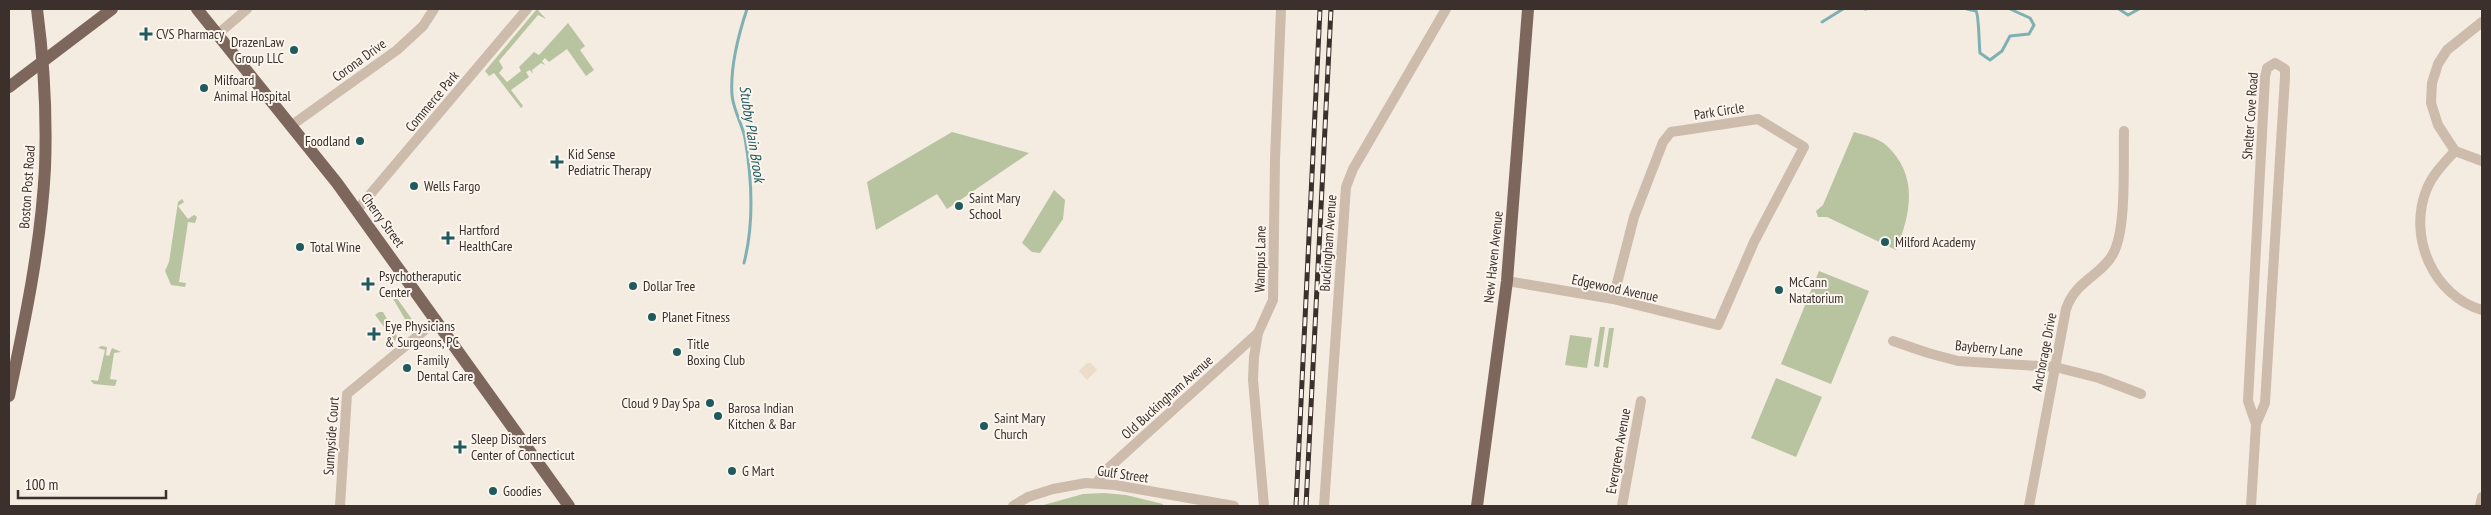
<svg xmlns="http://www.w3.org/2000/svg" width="2491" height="515" font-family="'PT Sans Narrow',sans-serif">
<rect width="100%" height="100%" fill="#f4ebe1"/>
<g fill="#b8c4a0">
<path d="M 537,9 L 546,19 L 538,15 L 499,61 L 503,68 L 499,73 L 507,82 L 521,71 L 519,67 L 534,52 L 539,55 L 568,23 L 585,46 L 580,50 L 594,70 L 586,76 L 567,49 L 549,62 L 545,58 L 542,61 L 545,65 L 541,63 L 532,70 L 533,74 L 530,70 L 526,72 L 529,77 L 511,90 L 523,106 L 521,108 L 494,73 L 489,76 L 485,71 Z"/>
<path d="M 952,132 L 1029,153 L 947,209 L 937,194 L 876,230 L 867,182 Z"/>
<path d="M 1854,132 C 1864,135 1878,138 1886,145 C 1919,175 1911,214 1896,250 L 1827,217 L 1818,217 L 1816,211 L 1823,205 Z"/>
<path d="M 1054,190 L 1065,200 L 1063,219 L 1040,253 L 1032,252 L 1022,243 Z"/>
<path d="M 182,199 L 184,202 L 178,206 L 188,219 L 194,215 L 197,217 L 195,223 L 188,222 L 179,282 L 186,283 L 185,287 L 171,285 L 165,271 L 169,262 L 178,202 Z"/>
<path d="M 1819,271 L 1869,291 L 1831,384 L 1781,364 Z"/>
<path d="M 391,290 L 416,325 L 405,334 L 409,326 L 391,295 L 384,299 L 382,297 Z"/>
<path d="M 379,312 L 383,312 L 398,338 L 395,341 L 375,315 Z"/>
<path d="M 1600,327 L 1605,327 L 1599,367 L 1594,366 Z"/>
<path d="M 1609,328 L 1614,328 L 1608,368 L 1603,367 Z"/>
<path d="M 1570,335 L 1592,338 L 1587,368 L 1565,365 Z"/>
<path d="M 101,346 L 107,347 L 106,355 L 109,356 L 112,348 L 121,352 L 114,353 L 110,379 L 117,380 L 115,386 L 94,384 L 91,381 L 91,380 L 98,381 L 105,350 L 98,348 Z"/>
<path d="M 1776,378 L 1822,397 L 1796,457 L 1751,438 Z"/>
<path d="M 1104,493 L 1126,495 L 1163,504 L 1162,506 L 1040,506 L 1083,494 Z"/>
</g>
<path fill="#ecdcc8" d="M 1087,363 L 1091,363 L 1097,370 L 1087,380 L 1079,371 Z"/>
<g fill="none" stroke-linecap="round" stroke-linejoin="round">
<g stroke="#7fb0b2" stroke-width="3">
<path d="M 1865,9 L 1866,9"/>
<path d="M 1967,9 L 1976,11 C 1979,15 1979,45 1980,53 L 1990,60 L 2002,51 L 2010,36 L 2029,34 L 2034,25 L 2030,18 L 2010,9"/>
<path d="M 2119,9 L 2128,15 L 2139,9"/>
<path d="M 1822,22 L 1843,9"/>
<path d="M 744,263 C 754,224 752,179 745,138 C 742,124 733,109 732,95 C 730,66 738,36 747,9"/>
</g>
<g stroke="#cdbbac" stroke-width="10">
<path d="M 2482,22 L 2447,50 L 2438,64 L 2432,83 L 2431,103 L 2438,125 L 2455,151 L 2482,161"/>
<path d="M 219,33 L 247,9"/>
<path d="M 292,125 L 397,50 L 423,26 L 434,9"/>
<path d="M 2455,151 C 2444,163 2432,175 2426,191 C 2408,238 2434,296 2482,310"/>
<path d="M 357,210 L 527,9"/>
<path d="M 1507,281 L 1613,299 L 1718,325 L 1754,242 L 1804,147 L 1758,119 L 1671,132 L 1663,142 L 1634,217 L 1613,299"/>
<path d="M 1893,341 L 1928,353 L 1958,361 L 2055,367 L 2099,378 L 2141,394"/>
<path d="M 1097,483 L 1103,473 L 1258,333"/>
<path d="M 340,506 L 347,394 L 437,320"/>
<path d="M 1013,506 L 1028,497 L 1053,489 L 1086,483 L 1115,485 L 1234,506"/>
<path d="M 1264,506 L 1253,380 L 1254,357 L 1258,333 L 1273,300 L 1275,159 L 1281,9"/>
<path d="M 1324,506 L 1346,187 L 1353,169 L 1446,9"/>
<path d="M 1622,506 L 1641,401"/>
<path d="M 2029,506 L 2066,309 C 2076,280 2101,276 2113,254 C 2127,229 2123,162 2124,131"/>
<path d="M 2251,506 L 2256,424 L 2265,403 L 2285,77 L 2285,69 L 2275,63 L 2267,68 L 2265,77 L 2248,401 L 2256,424"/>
<path d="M 2480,506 L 2482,497"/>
</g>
<g stroke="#7d675c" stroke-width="12">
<path d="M 197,9 L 337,183 L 569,506"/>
<path d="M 9,87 L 112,9"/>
<path d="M 9,396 C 25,321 41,245 45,168 C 47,114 44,62 37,9"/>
<path d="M 1477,506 L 1507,281 L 1528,9"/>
</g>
<defs>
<g id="rail">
<path d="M 1296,506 L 1320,9"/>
<path d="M 1306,506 L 1331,9"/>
</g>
</defs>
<use href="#rail" stroke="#3b302b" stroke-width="5"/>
<use href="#rail" stroke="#fbf5ee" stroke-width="3" stroke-dasharray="9" stroke-linecap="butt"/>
</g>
<g fill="#1f5a5e" stroke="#fbf5ee" stroke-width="2">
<path d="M143.5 26.5h5v5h5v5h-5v5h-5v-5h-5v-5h5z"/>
<circle cx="294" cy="50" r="5"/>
<circle cx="204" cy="88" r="5"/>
<circle cx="360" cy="141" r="5"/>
<path d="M554.5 154.5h5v5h5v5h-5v5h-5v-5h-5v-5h5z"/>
<circle cx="414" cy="186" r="5"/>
<circle cx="959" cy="206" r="5"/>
<path d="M445.5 230.5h5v5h5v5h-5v5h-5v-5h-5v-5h5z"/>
<circle cx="1885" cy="242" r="5"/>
<circle cx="300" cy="247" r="5"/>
<path d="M365.5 276.5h5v5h5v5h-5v5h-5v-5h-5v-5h5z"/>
<circle cx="633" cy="286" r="5"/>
<circle cx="1779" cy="290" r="5"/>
<circle cx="652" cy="317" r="5"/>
<path d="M371.5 326.5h5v5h5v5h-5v5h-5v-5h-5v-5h5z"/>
<circle cx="677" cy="352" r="5"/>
<circle cx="407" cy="368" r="5"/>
<circle cx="710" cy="403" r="5"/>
<circle cx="718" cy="416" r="5"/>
<circle cx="984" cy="426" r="5"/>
<path d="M457.5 439.5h5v5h5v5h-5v5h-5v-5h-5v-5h5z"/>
<circle cx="732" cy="471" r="5"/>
<circle cx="493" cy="491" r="5"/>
</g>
<g text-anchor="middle" stroke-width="4" stroke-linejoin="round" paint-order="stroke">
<g font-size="14" fill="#3b302b" stroke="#fbf5ee" text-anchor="start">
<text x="156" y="39">CVS Pharmacy</text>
<text x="284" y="47" text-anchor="end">DrazenLaw<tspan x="284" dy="16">Group LLC</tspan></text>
<text x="214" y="85">Milfoard<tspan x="214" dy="16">Animal Hospital</tspan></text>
<text x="350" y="146" text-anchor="end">Foodland</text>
<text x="568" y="159">Kid Sense<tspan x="568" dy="16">Pediatric Therapy</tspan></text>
<text x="424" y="191">Wells Fargo</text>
<text x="969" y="203">Saint Mary<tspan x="969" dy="16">School</tspan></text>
<text x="459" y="235">Hartford<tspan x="459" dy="16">HealthCare</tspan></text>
<text x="1895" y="247">Milford Academy</text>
<text x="310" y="252">Total Wine</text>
<text x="379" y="281">Psychotheraputic<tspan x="379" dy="16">Center</tspan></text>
<text x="1789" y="287">McCann<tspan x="1789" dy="16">Natatorium</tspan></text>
<text x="643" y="291">Dollar Tree</text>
<text x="662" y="322">Planet Fitness</text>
<text x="385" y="331">Eye Physicians<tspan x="385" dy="16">&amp; Surgeons, PC</tspan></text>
<text x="687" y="349">Title<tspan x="687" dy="16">Boxing Club</tspan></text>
<text x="417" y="365">Family<tspan x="417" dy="16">Dental Care</tspan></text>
<text x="700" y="408" text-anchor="end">Cloud 9 Day Spa</text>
<text x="728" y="413">Barosa Indian<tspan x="728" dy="16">Kitchen &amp; Bar</tspan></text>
<text x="994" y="423">Saint Mary<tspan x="994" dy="16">Church</tspan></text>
<text x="471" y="444">Sleep Disorders<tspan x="471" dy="16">Center of Connecticut</tspan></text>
<text x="742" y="476">G Mart</text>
<text x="503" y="496">Goodies</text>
</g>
<g font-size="14" fill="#3b302b" stroke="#fbf5ee">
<text transform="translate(359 60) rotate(-36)" y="5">Corona Drive</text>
<text transform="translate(432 101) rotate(-50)" y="5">Commerce Park</text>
<text transform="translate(1719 111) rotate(-9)" y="5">Park Circle</text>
<text transform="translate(2250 116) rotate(-86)" y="5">Shelter Cove Road</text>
<text transform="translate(27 187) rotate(-86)" y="5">Boston Post Road</text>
<text transform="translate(383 220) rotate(54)" y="5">Cherry Street</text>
<text transform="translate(1328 243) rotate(-86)" y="5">Buckingham Avenue</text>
<text transform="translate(1493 257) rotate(-84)" y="5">New Haven Avenue</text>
<text transform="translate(1260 259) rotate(-89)" y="5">Wampus Lane</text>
<text transform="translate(1615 288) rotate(12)" y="5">Edgewood Avenue</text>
<text transform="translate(1989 348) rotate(5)" y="5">Bayberry Lane</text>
<text transform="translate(2044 352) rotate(-79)" y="5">Anchorage Drive</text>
<text transform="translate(1167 397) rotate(-42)" y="5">Old Buckingham Avenue</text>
<text transform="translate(331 436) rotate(-86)" y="5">Sunnyside Court</text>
<text transform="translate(1618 451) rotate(-80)" y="5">Evergreen Avenue</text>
<text transform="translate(1123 474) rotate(8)" y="5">Gulf Street</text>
</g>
<g font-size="15" font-style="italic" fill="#1f5a5e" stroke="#fbf5ee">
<text transform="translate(752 134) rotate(81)" y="5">Stubby Plain Brook</text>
</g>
</g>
<rect width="2491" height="515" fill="none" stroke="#3b302b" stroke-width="20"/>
<path d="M18 490v8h148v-8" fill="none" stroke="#3b302b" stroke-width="2.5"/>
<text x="25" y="490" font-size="15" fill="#3b302b" stroke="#fbf5ee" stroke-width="4" paint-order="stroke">100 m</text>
</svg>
